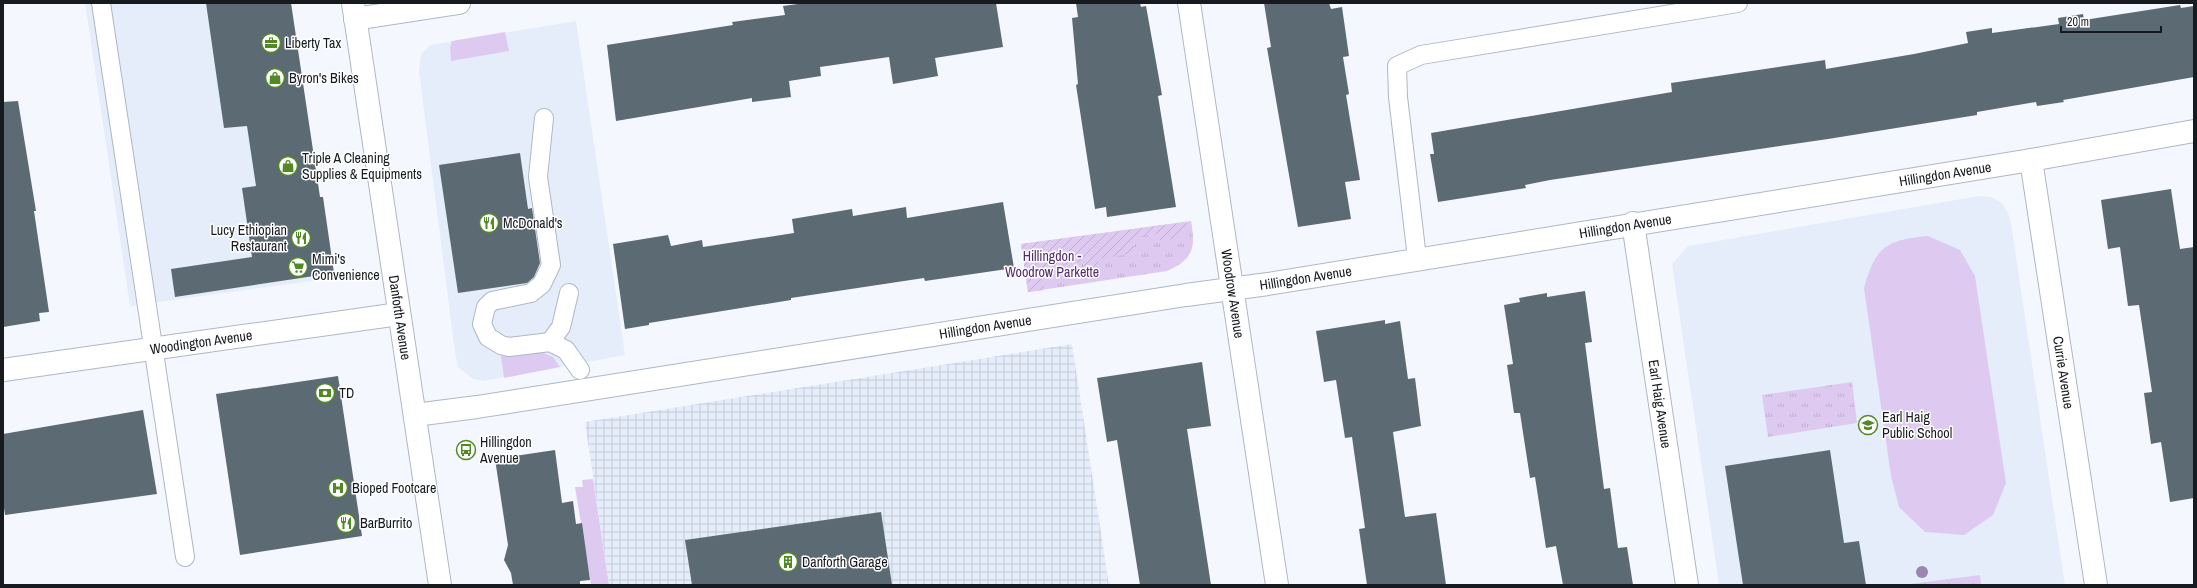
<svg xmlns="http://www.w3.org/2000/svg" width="2197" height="588" font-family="'Archivo Narrow',sans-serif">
<defs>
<pattern id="industrial-grid" width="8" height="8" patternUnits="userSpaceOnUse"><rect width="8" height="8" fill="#e5edfa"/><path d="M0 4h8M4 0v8" fill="none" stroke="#c4cbd6"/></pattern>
<pattern id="park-tufts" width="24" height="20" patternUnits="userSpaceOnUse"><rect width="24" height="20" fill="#decaf0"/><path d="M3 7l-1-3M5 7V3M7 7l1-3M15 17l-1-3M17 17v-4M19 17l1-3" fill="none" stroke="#beadce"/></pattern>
<pattern id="garden-furrows" width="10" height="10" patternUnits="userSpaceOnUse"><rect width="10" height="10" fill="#decaf0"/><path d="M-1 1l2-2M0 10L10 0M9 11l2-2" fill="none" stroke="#beadce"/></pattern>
</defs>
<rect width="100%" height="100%" fill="#f4f8fe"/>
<g fill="#e5edfa">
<path d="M 85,3 L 291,3 L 332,278 L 130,306 Z"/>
<path d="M 576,21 L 625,355 L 483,381 L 473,379 L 458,367 L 455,352 L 419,72 L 421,54 L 430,45 Z"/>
<path d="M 1979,196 L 1991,197 L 2002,203 L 2008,213 L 2011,223 L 2065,585 L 1719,585 L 1672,264 L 1688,246 Z"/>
</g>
<path fill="url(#industrial-grid)" d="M 1072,344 L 1109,585 L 609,585 L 585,422 Z"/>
<g fill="#decaf0">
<path d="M 505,32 L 509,51 L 451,61 L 450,47 L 452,41 Z"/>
<path d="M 1928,236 L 1960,250 L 1975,276 L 2006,483 L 1993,515 L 1964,535 L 1925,532 L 1899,507 L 1891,476 L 1864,288 C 1875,247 1886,240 1928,236 Z"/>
<path d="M 537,350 L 553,357 L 560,367 L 504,378 L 501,356 Z"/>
<path d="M 593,479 L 609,585 L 591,585 L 575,487 L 583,487 L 582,480 Z"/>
</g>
<g fill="url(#park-tufts)">
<path d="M 1191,221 C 1196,249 1193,259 1167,271 L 1028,292 L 1021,244 Z"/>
<path d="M 1852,382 L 1857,423 L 1768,437 L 1762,395 Z"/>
<path d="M 1980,575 L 1981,585 L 1902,585 Z"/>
</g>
<path fill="url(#garden-furrows)" d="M 1187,222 L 1183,236 L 1160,242 L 1159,234 L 1133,237 L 1135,253 L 1098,259 L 1100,277 L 1086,279 L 1083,262 L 1041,268 L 1044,290 L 1028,292 L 1021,244 Z"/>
<g fill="#5c6a73">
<path d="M 206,3 L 291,3 L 320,197 L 323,197 L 334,273 L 175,297 L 171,269 L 252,257 L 242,188 L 256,186 L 247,126 L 224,128 Z"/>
<path d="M 805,3 L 996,3 L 1003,47 L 935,58 L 938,76 L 893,84 L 889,57 L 820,67 L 821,76 L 789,81 L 791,97 L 752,102 L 752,98 L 616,121 L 607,45 L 733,25 L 732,22 L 785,15 L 783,6 Z"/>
<path d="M 1076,3 L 1140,3 L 1141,7 L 1146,6 L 1162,95 L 1158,96 L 1176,207 L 1107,217 L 1106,207 L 1095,209 L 1076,85 L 1078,84 L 1072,18 L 1078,17 Z"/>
<path d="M 1264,3 L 1329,3 L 1331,9 L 1342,7 L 1349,56 L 1343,57 L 1349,94 L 1346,95 L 1360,180 L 1345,182 L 1351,219 L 1298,227 L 1267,48 L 1271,47 Z"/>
<path d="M 2180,5 L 2181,8 L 2194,6 L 2194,77 L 2063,100 L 2064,102 L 2037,106 L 2036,102 L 1977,112 L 1977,115 L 1828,139 L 1550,180 L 1525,185 L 1526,188 L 1438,202 L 1430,154 L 1434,154 L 1431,133 L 1672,92 L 1671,83 L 1825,60 L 1826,69 L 1914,54 L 1968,43 L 1966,32 L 1992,28 L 1992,33 L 2059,24 L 2058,18 L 2083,14 L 2084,20 Z"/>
<path d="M 18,101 L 36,211 L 34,211 L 49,312 L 39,313 L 40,321 L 3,327 L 3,102 Z"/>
<path d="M 520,153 L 528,209 L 532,208 L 540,263 L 534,277 L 527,283 L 458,293 L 439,165 Z"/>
<path d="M 2171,189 L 2180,249 L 2194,247 L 2194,498 L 2170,502 L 2161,442 L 2151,444 L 2144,393 L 2152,392 L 2139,305 L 2128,306 L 2120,247 L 2108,249 L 2101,200 Z"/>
<path d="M 1003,202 L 1014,268 L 925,281 L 924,278 L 791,298 L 791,300 L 649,323 L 649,325 L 625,329 L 613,244 L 668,235 L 671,246 L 702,240 L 703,247 L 794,233 L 792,219 L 852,209 L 853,216 L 906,207 L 907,218 Z"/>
<path d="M 1585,291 L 1592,342 L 1585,343 L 1604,489 L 1610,488 L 1618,548 L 1627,547 L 1633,585 L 1563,585 L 1556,546 L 1546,548 L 1535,477 L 1530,478 L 1520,413 L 1514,413 L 1507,365 L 1513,364 L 1504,305 L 1520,302 L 1519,298 L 1547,293 L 1547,297 Z"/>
<path d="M 1385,320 L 1385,324 L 1400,321 L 1408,379 L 1415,378 L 1421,426 L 1393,432 L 1405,517 L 1436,513 L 1446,585 L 1367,585 L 1359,529 L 1365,528 L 1352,437 L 1345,438 L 1336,380 L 1324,382 L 1316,331 Z"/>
<path d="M 1202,362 L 1211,426 L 1187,429 L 1211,585 L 1140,585 L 1117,440 L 1107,442 L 1097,378 Z"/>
<path d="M 338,376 L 362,536 L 240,555 L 216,394 Z"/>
<path d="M 143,410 L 157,494 L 5,515 L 3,500 L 3,434 Z"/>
<path d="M 555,450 L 562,503 L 573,501 L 576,524 L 582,523 L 590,580 L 580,581 L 580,585 L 513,585 L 511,573 L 504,560 L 508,545 L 495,459 Z"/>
<path d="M 1830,450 L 1844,543 L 1859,541 L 1866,585 L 1743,585 L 1725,466 Z"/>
<path d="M 881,512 L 892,585 L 692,585 L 685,540 Z"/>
</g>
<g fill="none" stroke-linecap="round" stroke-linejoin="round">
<defs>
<g id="service">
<path d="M 101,3 L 185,557"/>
<path d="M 544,118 L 538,177 L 551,265 L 542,284 L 531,293 L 492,301 L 486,307 L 482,324 L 488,337 L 501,345 L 509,347 L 550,342 L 566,350 L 580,370"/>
<path d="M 1417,258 L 1398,97 L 1397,66 L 1421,55 L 1738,3"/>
<path d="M 550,342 L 561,327 L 569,293"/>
</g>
<g id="minor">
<path id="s1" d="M 1189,3 L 1277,585"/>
<path d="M 355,19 L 459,3"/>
<path id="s2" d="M 2031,160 L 2096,585"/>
<path id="s3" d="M 1633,223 L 1687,585"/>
<path id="s4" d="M 3,370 L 399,314"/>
<path id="s5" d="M 415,415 L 477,407 L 1186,295 L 1268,284 L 2031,160 L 2194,131"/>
</g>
<g id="primary">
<path id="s6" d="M 353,3 L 440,585"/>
</g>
</defs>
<use href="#service" stroke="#aeb7c5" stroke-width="20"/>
<use href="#minor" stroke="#aeb7c5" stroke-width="24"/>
<use href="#primary" stroke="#aeb7c5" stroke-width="24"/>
<use href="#service" stroke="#fff" stroke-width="18"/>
<use href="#minor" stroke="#fff" stroke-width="22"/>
<use href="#primary" stroke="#fff" stroke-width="22"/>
</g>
<circle fill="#9b86af" cx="1922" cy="572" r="6"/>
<defs>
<symbol id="office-ring" viewBox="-11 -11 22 22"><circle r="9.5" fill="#fff" stroke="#528924" stroke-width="1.5"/><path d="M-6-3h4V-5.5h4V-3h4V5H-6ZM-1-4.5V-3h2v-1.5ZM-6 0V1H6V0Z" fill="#528924"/></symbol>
<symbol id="shop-ring" viewBox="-11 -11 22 22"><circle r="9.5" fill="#fff" stroke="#528924" stroke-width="1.5"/><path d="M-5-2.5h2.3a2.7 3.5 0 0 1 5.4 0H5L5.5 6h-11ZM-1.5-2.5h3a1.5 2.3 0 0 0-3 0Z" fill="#528924"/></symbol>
<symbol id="restaurant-ring" viewBox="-11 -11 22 22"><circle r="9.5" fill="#fff" stroke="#528924" stroke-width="1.5"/><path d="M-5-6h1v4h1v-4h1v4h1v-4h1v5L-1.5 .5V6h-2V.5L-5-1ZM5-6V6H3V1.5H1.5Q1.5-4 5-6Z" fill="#528924"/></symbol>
<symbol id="supermarket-ring" viewBox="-11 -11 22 22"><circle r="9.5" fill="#fff" stroke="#528924" stroke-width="1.5"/><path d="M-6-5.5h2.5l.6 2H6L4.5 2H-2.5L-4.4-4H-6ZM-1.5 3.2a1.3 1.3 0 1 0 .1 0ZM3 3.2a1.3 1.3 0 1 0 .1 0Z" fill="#528924"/></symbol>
<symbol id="bank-ring" viewBox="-11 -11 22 22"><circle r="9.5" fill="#fff" stroke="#528924" stroke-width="1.5"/><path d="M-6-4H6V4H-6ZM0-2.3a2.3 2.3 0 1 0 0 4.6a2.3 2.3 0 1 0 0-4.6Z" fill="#528924"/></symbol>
<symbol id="school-ring" viewBox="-11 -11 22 22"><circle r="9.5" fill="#fff" stroke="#528924" stroke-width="1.5"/><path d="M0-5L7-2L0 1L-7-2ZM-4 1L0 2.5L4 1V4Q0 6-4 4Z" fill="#528924"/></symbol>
<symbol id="bus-ring" viewBox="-11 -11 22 22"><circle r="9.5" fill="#fff" stroke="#528924" stroke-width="1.5"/><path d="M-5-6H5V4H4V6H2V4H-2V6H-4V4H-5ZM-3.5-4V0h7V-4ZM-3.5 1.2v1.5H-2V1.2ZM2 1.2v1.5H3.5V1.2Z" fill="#528924"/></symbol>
<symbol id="hospital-ring" viewBox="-11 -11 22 22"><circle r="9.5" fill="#fff" stroke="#528924" stroke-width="1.5"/><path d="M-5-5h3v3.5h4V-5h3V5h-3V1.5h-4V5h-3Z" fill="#528924"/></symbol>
<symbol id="building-ring" viewBox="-11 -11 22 22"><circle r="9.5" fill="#fff" stroke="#528924" stroke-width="1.5"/><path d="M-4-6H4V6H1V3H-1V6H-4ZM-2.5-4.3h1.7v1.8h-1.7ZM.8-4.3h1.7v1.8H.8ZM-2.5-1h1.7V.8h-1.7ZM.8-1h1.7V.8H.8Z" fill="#528924"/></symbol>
</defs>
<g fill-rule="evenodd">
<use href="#office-ring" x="260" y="32" width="22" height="22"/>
<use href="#shop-ring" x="264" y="67" width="22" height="22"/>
<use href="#shop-ring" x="277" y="155" width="22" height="22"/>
<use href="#restaurant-ring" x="478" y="212" width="22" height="22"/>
<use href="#restaurant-ring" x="290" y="227" width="22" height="22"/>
<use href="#supermarket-ring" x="287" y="256" width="22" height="22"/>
<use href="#bank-ring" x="314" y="382" width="22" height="22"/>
<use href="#school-ring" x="1857" y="414" width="22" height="22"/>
<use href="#bus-ring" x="455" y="439" width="22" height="22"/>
<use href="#hospital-ring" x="327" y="477" width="22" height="22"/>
<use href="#restaurant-ring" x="335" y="512" width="22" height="22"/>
<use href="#building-ring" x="777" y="551" width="22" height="22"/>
</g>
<g text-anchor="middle" stroke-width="3" stroke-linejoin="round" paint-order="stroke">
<g font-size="14" fill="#171b20" stroke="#fff" text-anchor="start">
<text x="285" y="48">Liberty Tax</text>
<text x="289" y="83">Byron's Bikes</text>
<text x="302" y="163">Triple A Cleaning<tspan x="302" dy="16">Supplies &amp; Equipments</tspan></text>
<text x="503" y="228">McDonald's</text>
<text x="287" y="235" text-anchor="end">Lucy Ethiopian<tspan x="287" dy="16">Restaurant</tspan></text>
<text x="312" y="264">Mimi's<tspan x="312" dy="16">Convenience</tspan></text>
<text x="339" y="398">TD</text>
<text x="1882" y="422">Earl Haig<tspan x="1882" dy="16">Public School</tspan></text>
<text x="480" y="447">Hillingdon<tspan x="480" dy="16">Avenue</tspan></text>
<text x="352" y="493">Bioped Footcare</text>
<text x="360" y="528">BarBurrito</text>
<text x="802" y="567">Danforth Garage</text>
</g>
<g font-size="14" fill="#171b20" stroke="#fff">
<text dy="5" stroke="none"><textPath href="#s5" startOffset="1549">Hillingdon Avenue</textPath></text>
<text dy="5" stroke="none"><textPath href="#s5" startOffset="1225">Hillingdon Avenue</textPath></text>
<text dy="5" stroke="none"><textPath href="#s5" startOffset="901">Hillingdon Avenue</textPath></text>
<text dy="5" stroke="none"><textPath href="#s1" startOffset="294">Woodrow Avenue</textPath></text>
<text dy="5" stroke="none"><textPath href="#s6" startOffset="318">Danforth Avenue</textPath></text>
<text dy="5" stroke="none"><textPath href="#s5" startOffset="577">Hillingdon Avenue</textPath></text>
<text dy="5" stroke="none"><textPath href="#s4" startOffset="200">Woodington Avenue</textPath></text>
<text dy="5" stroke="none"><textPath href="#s2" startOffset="215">Currie Avenue</textPath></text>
<text dy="5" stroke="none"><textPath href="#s3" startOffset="183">Earl Haig Avenue</textPath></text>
</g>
<g font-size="14" fill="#53296f" stroke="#fff">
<text x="1052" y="261">Hillingdon -<tspan x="1052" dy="16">Woodrow Parkette</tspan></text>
</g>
</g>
<rect width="2197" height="588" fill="none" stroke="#171b20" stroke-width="8"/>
<path d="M2061 26v6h100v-6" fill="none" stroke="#171b20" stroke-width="2"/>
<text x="2067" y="26" font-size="12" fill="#171b20" stroke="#ffffff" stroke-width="3" paint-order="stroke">20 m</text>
</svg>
